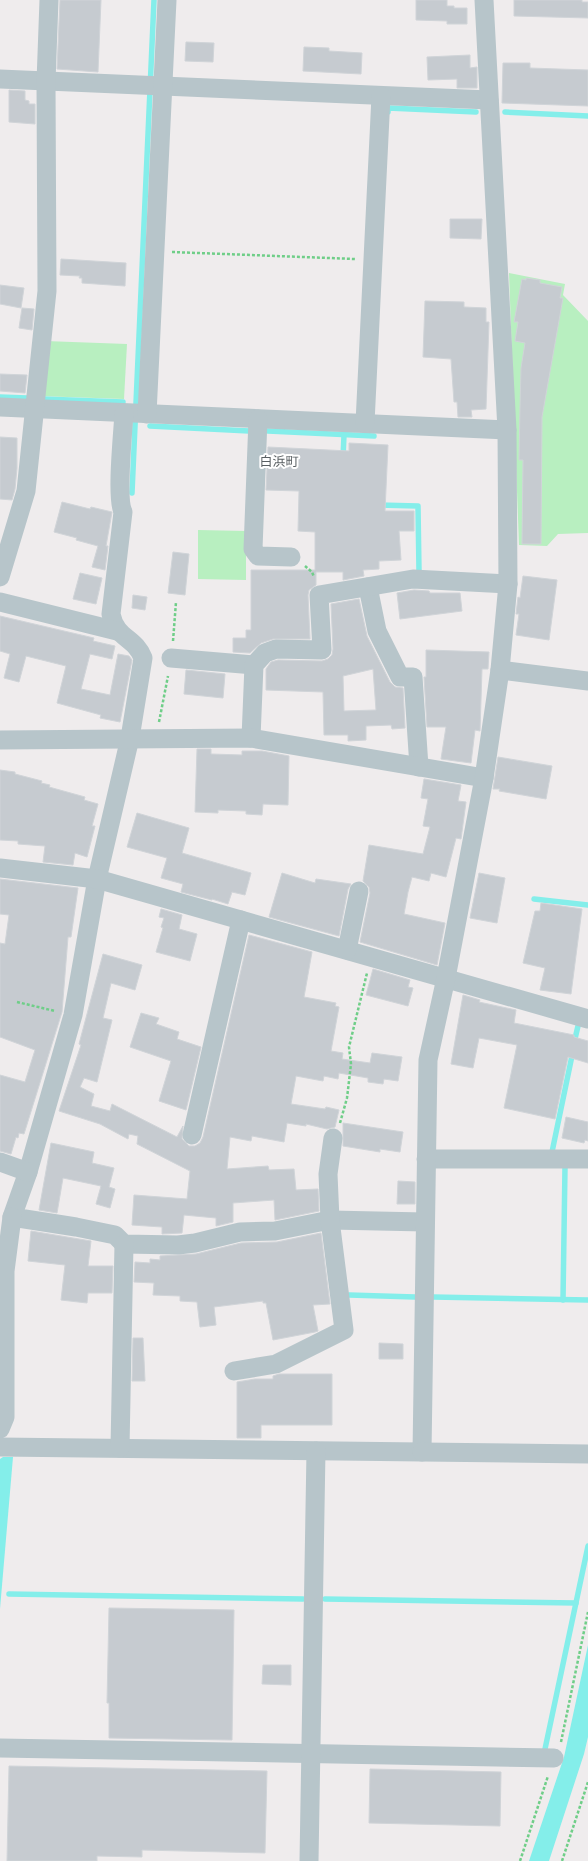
<svg xmlns="http://www.w3.org/2000/svg" width="588" height="1861" font-family="Helvetica,'Noto Sans JP',sans-serif">
<rect width="100%" height="100%" fill="#efeced"/>
<g fill="#b8efc0">
<path d="M 509,273 L 565,284 L 563,295 L 588,321 L 588,533 L 558,534 L 547,546 L 519,545 Z"/>
<path d="M 45,341 L 127,344 L 124,399 L 39,396 Z"/>
<path d="M 198,530 L 246,531 L 246,580 L 198,579 Z"/>
</g>
<g fill="#84eeea">
<path d="M 3,1457 L 13,1457 L 0,1609 L 0,1459 Z"/>
<path d="M 588,1645 L 588,1737 L 584,1754 L 549,1861 L 529,1861 L 564,1757 Z"/>
</g>
<g fill="none" stroke-linecap="round" stroke-linejoin="round">
<g stroke="#84eeea" stroke-width="5.5">
<path d="M 388,112 L 388,108 L 476,112"/>
<path d="M 505,112 L 588,116"/>
<path d="M 0,397 L 27,398"/>
<path d="M 43,399 L 123,402"/>
<path d="M 150,426 L 249,431"/>
<path d="M 268,431 L 374,436"/>
<path d="M 343,458 L 344,435"/>
<path d="M 132,493 L 154,0"/>
<path d="M 378,505 L 418,506 L 419,571"/>
<path d="M 534,899 L 588,905"/>
<path d="M 574,1043 L 578,1026"/>
<path d="M 552,1152 L 573,1051"/>
<path d="M 349,1295 L 415,1297"/>
<path d="M 433,1297 L 588,1300"/>
<path d="M 563,1300 L 565,1167"/>
<path d="M 9,1594 L 303,1599"/>
<path d="M 325,1599 L 576,1603"/>
<path d="M 545,1749 L 588,1546"/>
</g>
</g>
<g fill="#c6cbd0" stroke="#d0d4d8" fill-rule="evenodd">
<path d="M 60,0 L 101,0 L 98,72 L 57,69 Z"/>
<path d="M 416,0 L 447,0 L 447,6 L 454,6 L 454,8 L 467,8 L 467,24 L 447,24 L 447,21 L 416,20 Z"/>
<path d="M 514,0 L 582,0 L 582,2 L 588,2 L 588,18 L 514,16 Z"/>
<path d="M 186,42 L 214,43 L 213,62 L 185,61 Z"/>
<path d="M 304,47 L 329,48 L 329,51 L 362,53 L 361,74 L 303,71 Z"/>
<path d="M 470,55 L 470,68 L 477,67 L 477,88 L 457,88 L 457,79 L 428,80 L 427,57 Z"/>
<path d="M 503,63 L 530,63 L 530,68 L 588,70 L 588,106 L 502,103 Z"/>
<path d="M 9,90 L 25,91 L 25,100 L 29,101 L 29,104 L 35,104 L 35,124 L 9,122 Z"/>
<path d="M 450,219 L 482,219 L 481,239 L 450,238 Z"/>
<path d="M 61,259 L 126,263 L 125,286 L 82,283 L 82,278 L 79,278 L 80,276 L 60,275 Z"/>
<path d="M 526,278 L 540,280 L 540,283 L 562,287 L 560,298 L 563,298 L 542,417 L 541,544 L 522,544 L 523,460 L 519,460 L 520,409 L 521,368 L 525,343 L 515,341 L 518,322 L 514,322 L 522,279 L 526,280 Z"/>
<path d="M 0,285 L 24,288 L 21,308 L 0,304 Z"/>
<path d="M 425,301 L 464,302 L 464,307 L 486,308 L 486,322 L 489,322 L 486,409 L 471,410 L 472,417 L 458,417 L 457,402 L 454,402 L 451,359 L 423,357 Z"/>
<path d="M 22,308 L 34,309 L 32,330 L 19,328 Z"/>
<path d="M 0,374 L 27,375 L 25,393 L 0,391 Z"/>
<path d="M 0,437 L 17,438 L 17,468 L 15,489 L 12,500 L 0,499 Z"/>
<path d="M 349,443 L 388,445 L 385,511 L 414,511 L 414,531 L 399,531 L 401,560 L 379,561 L 379,569 L 363,570 L 364,576 L 343,580 L 343,572 L 316,572 L 316,585 L 309,590 L 308,595 L 310,639 L 273,639 L 261,643 L 250,653 L 233,652 L 233,638 L 246,638 L 246,630 L 251,630 L 251,570 L 315,570 L 315,532 L 298,531 L 299,491 L 266,490 L 268,447 L 349,451 Z"/>
<path d="M 62,502 L 90,509 L 91,507 L 112,512 L 106,546 L 108,546 L 105,570 L 92,567 L 98,546 L 76,540 L 77,538 L 54,532 Z"/>
<path d="M 173,552 L 189,554 L 185,595 L 168,593 Z"/>
<path d="M 80,573 L 102,578 L 96,604 L 73,599 Z"/>
<path d="M 523,576 L 557,580 L 549,640 L 516,635 L 519,614 L 516,614 L 518,597 L 520,598 Z"/>
<path d="M 414,590 L 429,591 L 430,593 L 460,593 L 462,611 L 400,619 L 397,593 Z"/>
<path d="M 133,595 L 147,597 L 145,610 L 132,608 Z"/>
<path d="M 359,599 L 367,636 L 390,682 L 395,687 L 403,688 L 405,728 L 392,729 L 391,725 L 366,726 L 366,740 L 348,741 L 348,735 L 324,735 L 323,692 L 266,690 L 266,669 L 271,662 L 278,660 L 322,661 L 328,659 L 332,655 L 333,649 L 331,604 ZM 373,669 L 376,710 L 344,711 L 343,676 Z"/>
<path d="M 0,616 L 94,638 L 93,641 L 115,646 L 112,659 L 90,654 L 81,689 L 110,695 L 118,654 L 129,656 L 132,660 L 120,722 L 100,718 L 101,715 L 57,703 L 66,666 L 26,656 L 19,682 L 4,678 L 10,654 L 0,651 Z"/>
<path d="M 426,650 L 489,652 L 488,669 L 482,669 L 480,731 L 475,730 L 471,763 L 441,759 L 446,727 L 427,727 L 424,677 L 426,677 Z"/>
<path d="M 186,670 L 225,674 L 223,698 L 184,694 Z"/>
<path d="M 197,749 L 211,749 L 211,754 L 242,755 L 242,751 L 262,751 L 289,756 L 288,805 L 263,804 L 262,815 L 246,814 L 246,811 L 218,810 L 218,813 L 195,812 Z"/>
<path d="M 498,757 L 552,766 L 546,799 L 499,791 L 500,789 L 493,789 Z"/>
<path d="M 0,770 L 15,772 L 15,774 L 42,781 L 41,783 L 50,785 L 49,787 L 85,797 L 84,800 L 98,804 L 92,826 L 95,826 L 87,857 L 75,853 L 73,865 L 43,862 L 45,846 L 18,844 L 18,841 L 0,840 Z"/>
<path d="M 424,779 L 461,785 L 458,801 L 466,802 L 461,839 L 456,838 L 446,877 L 431,873 L 429,881 L 412,877 L 408,892 L 404,914 L 445,923 L 437,965 L 360,942 L 370,893 L 369,887 L 363,881 L 369,845 L 423,854 L 430,827 L 423,826 L 428,799 L 421,798 Z"/>
<path d="M 137,813 L 189,828 L 182,853 L 251,873 L 245,895 L 232,892 L 228,904 L 212,899 L 212,900 L 181,892 L 183,884 L 161,878 L 167,858 L 127,847 Z"/>
<path d="M 282,873 L 315,883 L 316,879 L 351,884 L 348,889 L 339,936 L 269,917 Z"/>
<path d="M 479,873 L 505,878 L 497,923 L 470,918 Z"/>
<path d="M 0,879 L 78,888 L 71,937 L 68,937 L 62,1012 L 24,1134 L 19,1133 L 18,1138 L 16,1137 L 11,1154 L 0,1151 L 0,1075 L 25,1082 L 35,1050 L 0,1037 L 0,943 L 5,944 L 9,915 L 0,914 Z"/>
<path d="M 541,903 L 582,909 L 571,994 L 540,990 L 545,968 L 523,963 L 535,911 L 540,911 Z"/>
<path d="M 161,909 L 182,915 L 179,929 L 197,934 L 190,961 L 156,952 L 163,928 L 161,927 L 164,918 L 159,917 Z"/>
<path d="M 249,935 L 312,952 L 304,997 L 336,1003 L 335,1006 L 339,1007 L 331,1051 L 343,1053 L 342,1059 L 370,1063 L 372,1053 L 402,1057 L 398,1081 L 384,1079 L 383,1084 L 368,1082 L 368,1078 L 339,1073 L 338,1079 L 324,1076 L 323,1081 L 296,1076 L 291,1104 L 325,1109 L 326,1107 L 339,1110 L 335,1127 L 327,1129 L 306,1124 L 306,1126 L 287,1123 L 284,1142 L 252,1136 L 251,1141 L 230,1137 L 227,1169 L 268,1166 L 269,1170 L 294,1169 L 296,1190 L 318,1189 L 319,1211 L 275,1220 L 274,1200 L 233,1203 L 233,1222 L 216,1226 L 216,1218 L 184,1215 L 182,1233 L 162,1234 L 162,1227 L 132,1225 L 134,1195 L 187,1199 L 190,1171 L 137,1144 L 138,1136 L 129,1134 L 128,1139 L 100,1124 L 59,1111 L 81,1045 L 79,1044 L 103,954 L 142,965 L 135,990 L 111,983 L 103,1018 L 112,1020 L 97,1082 L 84,1078 L 80,1087 L 94,1094 L 91,1106 L 110,1111 L 112,1104 L 177,1137 L 183,1126 L 182,1139 L 189,1146 L 195,1146 L 200,1143 L 203,1137 Z"/>
<path d="M 373,969 L 410,980 L 408,987 L 413,988 L 408,1006 L 366,995 Z"/>
<path d="M 463,995 L 480,1000 L 479,1002 L 516,1010 L 514,1023 L 574,1035 L 574,1037 L 588,1041 L 588,1063 L 568,1057 L 555,1119 L 504,1108 L 517,1045 L 479,1038 L 473,1068 L 451,1064 Z"/>
<path d="M 141,1013 L 159,1018 L 156,1024 L 179,1032 L 177,1039 L 201,1047 L 186,1110 L 159,1101 L 171,1061 L 130,1047 Z"/>
<path d="M 566,1117 L 588,1122 L 588,1141 L 585,1140 L 584,1143 L 562,1138 Z"/>
<path d="M 343,1123 L 403,1132 L 400,1152 L 380,1149 L 380,1152 L 343,1146 Z"/>
<path d="M 51,1143 L 94,1152 L 92,1163 L 114,1168 L 109,1187 L 115,1189 L 110,1208 L 96,1204 L 101,1186 L 63,1178 L 57,1213 L 39,1210 Z"/>
<path d="M 398,1181 L 415,1182 L 415,1204 L 397,1204 Z"/>
<path d="M 31,1231 L 91,1241 L 88,1266 L 113,1266 L 112,1293 L 88,1293 L 87,1303 L 61,1300 L 65,1265 L 28,1261 Z"/>
<path d="M 321,1233 L 330,1304 L 313,1305 L 318,1331 L 315,1332 L 273,1340 L 266,1303 L 263,1303 L 263,1301 L 214,1307 L 216,1325 L 200,1327 L 197,1302 L 180,1301 L 180,1296 L 153,1295 L 154,1283 L 134,1282 L 135,1262 L 150,1263 L 150,1259 L 160,1260 L 160,1256 L 196,1254 L 241,1243 L 277,1242 Z"/>
<path d="M 133,1338 L 143,1338 L 145,1381 L 132,1381 Z"/>
<path d="M 379,1343 L 403,1344 L 403,1359 L 379,1359 Z"/>
<path d="M 279,1374 L 332,1374 L 332,1425 L 261,1425 L 261,1438 L 237,1438 L 237,1382 L 255,1379 L 273,1379 L 273,1376 Z"/>
<path d="M 109,1608 L 234,1610 L 232,1740 L 109,1738 L 109,1703 L 107,1703 Z"/>
<path d="M 263,1665 L 291,1665 L 291,1685 L 262,1684 Z"/>
<path d="M 9,1766 L 267,1771 L 265,1853 L 142,1850 L 142,1857 L 97,1856 L 97,1861 L 7,1861 Z"/>
<path d="M 370,1769 L 501,1772 L 500,1826 L 369,1823 Z"/>
</g>
<g fill="none" stroke-linecap="round" stroke-linejoin="round">
<g stroke="#6fce88" stroke-width="2.5" stroke-dasharray="3 2" stroke-linecap="butt">
<path d="M 172,252 L 355,259"/>
<path d="M 305,566 L 312,572 L 314,577"/>
<path d="M 173,641 L 176,602"/>
<path d="M 159,722 L 168,676"/>
<path d="M 17,1002 L 55,1011"/>
<path d="M 340,1123 L 347,1098 L 351,1064 L 349,1047 L 367,973"/>
<path d="M 561,1742 L 588,1612"/>
<path d="M 520,1861 L 548,1776"/>
<path d="M 562,1861 L 588,1782"/>
</g>
<g stroke="#b7c5ca" stroke-width="19">
<path d="M 0,79 L 489,100"/>
<path d="M 0,407 L 507,430"/>
<path d="M 124,413 C 123,432 116,498 123,512 L 111,614 C 116,639 135,637 143,658 L 130,738 L 97,879 L 73,1015 L 28,1172 L 12,1217 L 76,1227 L 115,1235 L 124,1244 L 178,1245 L 195,1243 L 240,1232 L 275,1231 L 330,1220 L 425,1222"/>
<path d="M 147,414 L 167,0"/>
<path d="M 258,419 L 253,549 L 258,556 L 291,557"/>
<path d="M 365,423 L 381,96"/>
<path d="M 0,577 L 26,491 L 47,291 L 46,82 L 49,0"/>
<path d="M 368,587 L 377,631 L 400,677 L 413,677 L 419,767"/>
<path d="M 0,602 L 117,631"/>
<path d="M 171,658 L 254,665"/>
<path d="M 500,670 L 588,681"/>
<path d="M 251,738 L 254,665 L 265,653 L 276,649 L 322,650 L 319,595 L 413,579 L 508,584"/>
<path d="M 0,740 L 251,738 L 484,778"/>
<path d="M 0,868 L 97,879 L 588,1019"/>
<path d="M 347,950 L 359,891"/>
<path d="M 192,1135 L 241,920"/>
<path d="M 426,1159 L 588,1159"/>
<path d="M 0,1162 L 28,1172"/>
<path d="M 234,1371 L 276,1364 L 344,1330 L 330,1220 L 328,1174 L 333,1138"/>
<path d="M 0,1429 L 5,1417 L 5,1271 L 12,1217"/>
<path d="M 0,1447 L 422,1452 L 428,1060 L 446,978 L 484,778 L 500,670 L 508,584 L 507,430 L 484,0"/>
<path d="M 120,1448 L 124,1244"/>
<path d="M 422,1452 L 588,1454"/>
<path d="M 0,1748 L 554,1758"/>
<path d="M 309,1861 L 316,1451"/>
</g>
</g>
<g text-anchor="middle" stroke-width="4" stroke-linejoin="round" paint-order="stroke">
<g font-size="13" fill="#595f62" stroke="#fff">
<text x="279" y="466">白浜町</text>
</g>
</g>
</svg>
